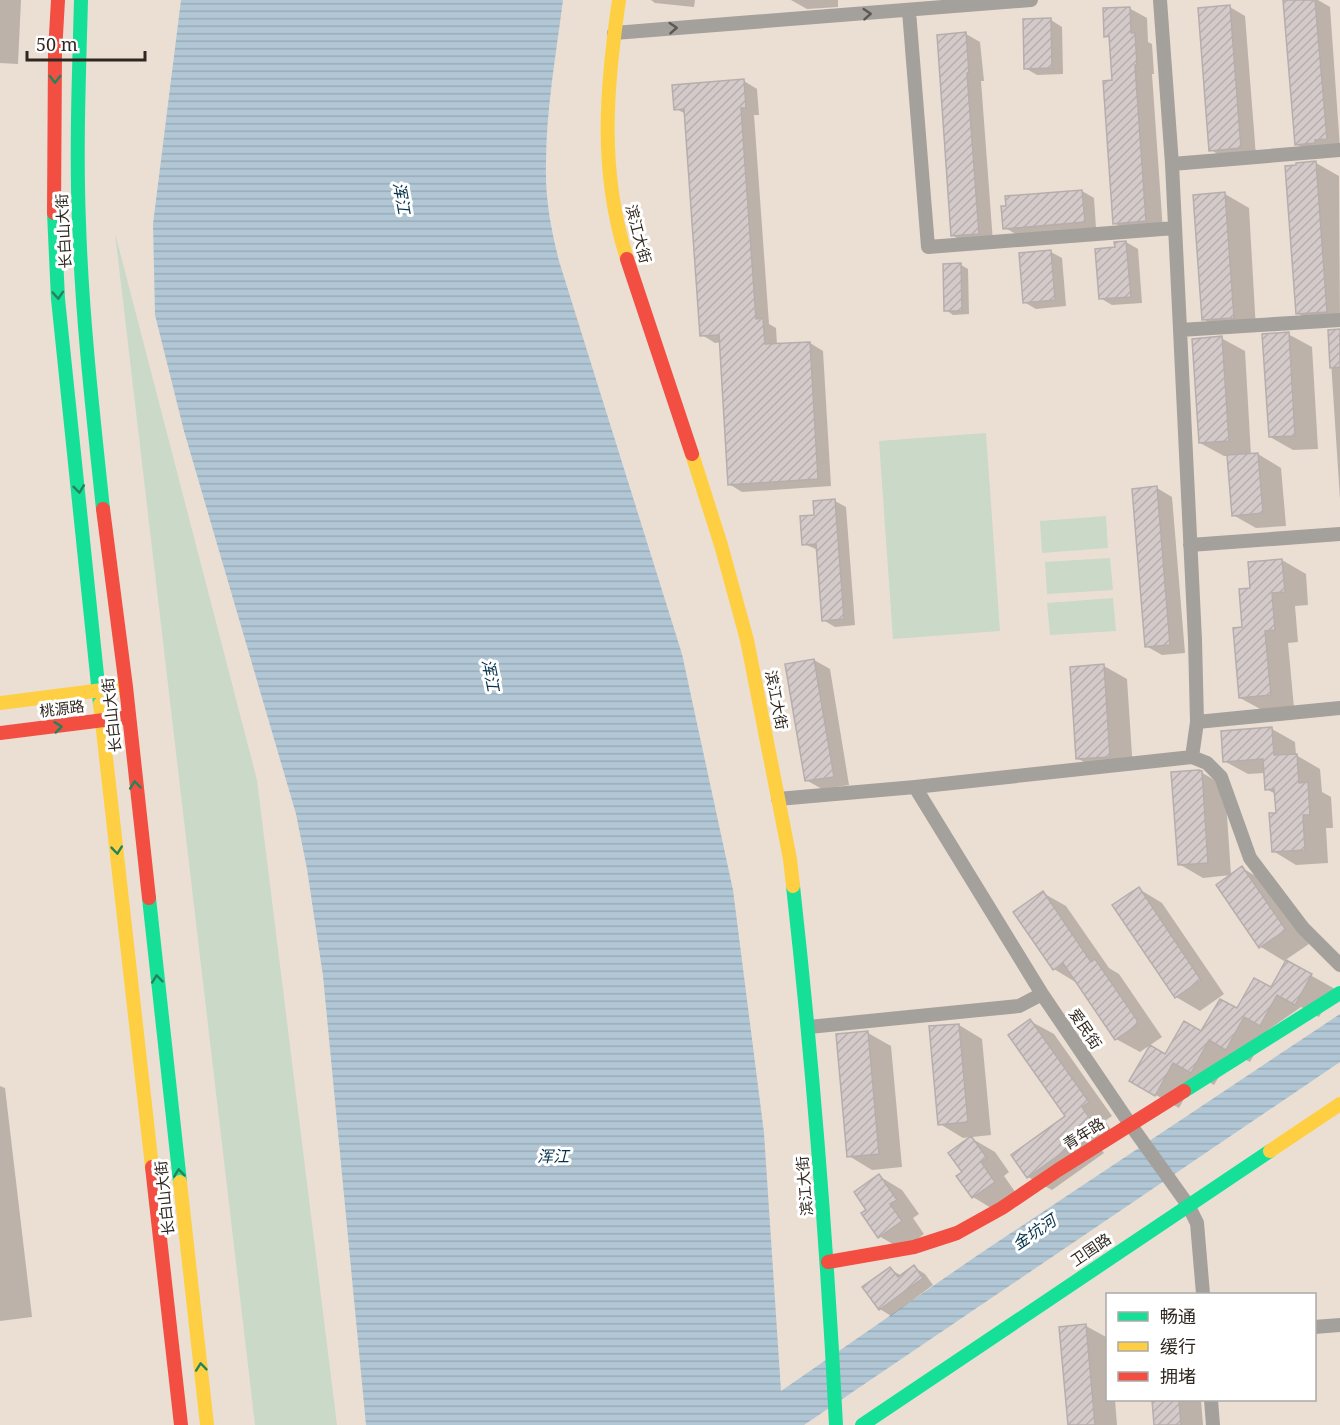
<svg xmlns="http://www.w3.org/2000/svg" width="1340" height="1425" viewBox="0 0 1340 1425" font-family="'Noto Serif','Noto Sans SC',serif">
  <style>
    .park { fill: #cbd9c8 }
    .water { fill: url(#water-rules) }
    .shadow { fill: #0003 }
    .building { fill: url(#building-hatch); stroke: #b6aeac; stroke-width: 1.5 }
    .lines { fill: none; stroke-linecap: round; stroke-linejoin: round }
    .street { stroke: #a4a09c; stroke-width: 14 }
    .fast { stroke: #16e098; stroke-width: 14 }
    .slow { stroke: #ffcf43; stroke-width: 14 }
    .jam { stroke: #f24e42; stroke-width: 14 }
    .oneway { stroke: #5e5852 }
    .oneway2 { stroke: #23845c }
    .labels { text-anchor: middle; stroke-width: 6; stroke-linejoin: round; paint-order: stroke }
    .street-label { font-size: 15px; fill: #302820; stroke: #fff }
    .water-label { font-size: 16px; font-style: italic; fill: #02324a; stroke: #fff }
  </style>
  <defs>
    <pattern id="water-rules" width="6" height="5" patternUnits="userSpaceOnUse" patternTransform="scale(1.5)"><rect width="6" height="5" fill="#b2c7d5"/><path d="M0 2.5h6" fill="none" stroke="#99abb7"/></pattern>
    <pattern id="building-hatch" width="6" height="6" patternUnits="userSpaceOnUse" patternTransform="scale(1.5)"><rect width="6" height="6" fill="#d4caca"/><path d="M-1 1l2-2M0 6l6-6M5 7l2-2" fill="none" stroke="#b6aead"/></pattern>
  </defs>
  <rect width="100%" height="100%" fill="#ebdfd4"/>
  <path class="park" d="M 115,233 L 257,780 L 337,1425 L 255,1425 Z
    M 986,433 L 1000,631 L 893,639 L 879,441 Z
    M 1106,516 L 1108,548 L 1042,553 L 1040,521 Z
    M 1110,558 L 1113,590 L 1047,594 L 1045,562 Z
    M 1113,598 L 1116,631 L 1050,635 L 1047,603 Z"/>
  <path class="water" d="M 181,0 L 563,0 C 556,55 546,110 546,165 C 545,198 551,229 559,261 L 682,654 L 733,890 L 764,1133 L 781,1391 L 975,1257 L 1340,1014 L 1340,1062 L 804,1425 L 366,1425 L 323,976 L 307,869 L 296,814 L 184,431 L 155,315 L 153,224 Z"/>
  <path class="shadow" d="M 0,0 L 21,0 L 18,64 L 0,63 Z
    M 651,0 L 695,0 L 694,7 L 655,3 Z
    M 791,0 L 838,0 L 838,7 L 807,9 Z
    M 1290,0 L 1318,0 L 1330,7 L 1340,148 L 1312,153 L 1296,144 Z
    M 1230,7 L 1245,16 L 1256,156 L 1226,159 L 1211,150 Z
    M 1129,8 L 1147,18 L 1148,42 L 1152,44 L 1154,74 L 1152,74 L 1163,231 L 1132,233 L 1114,223 L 1113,81 L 1111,39 L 1106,36 Z
    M 1051,20 L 1062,27 L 1063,74 L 1037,75 L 1025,68 Z
    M 966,34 L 980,42 L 984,81 L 981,81 L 993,242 L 967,244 L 952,235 Z
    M 744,81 L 757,89 L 759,115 L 754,115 L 769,324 L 776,328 L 777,345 L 810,343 L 823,351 L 831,486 L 742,492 L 729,484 L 721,342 L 715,343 L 702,335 L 686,114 L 676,109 Z
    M 1316,163 L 1339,176 L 1340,325 L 1321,326 L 1297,313 Z
    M 1082,191 L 1094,198 L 1096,228 L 1016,234 L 1005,228 Z
    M 1225,194 L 1249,208 L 1256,330 L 1226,332 L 1203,319 Z
    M 1126,242 L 1138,249 L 1142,303 L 1112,305 L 1100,298 Z
    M 1051,252 L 1062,258 L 1066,306 L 1036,309 L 1024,302 Z
    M 961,265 L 968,269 L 969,314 L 953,315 L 946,310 Z
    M 1340,329 L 1340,499 L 1329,331 Z
    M 1288,334 L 1312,347 L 1318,449 L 1293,450 L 1270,437 Z
    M 1221,338 L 1245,351 L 1251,455 L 1258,454 L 1281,468 L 1286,526 L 1256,528 L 1233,515 L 1228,456 L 1224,456 L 1200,443 Z
    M 1157,488 L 1172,497 L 1185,653 L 1162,655 L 1146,646 Z
    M 835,501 L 846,507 L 855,625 L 835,627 L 823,620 L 818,550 L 804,544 L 816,517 Z
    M 1282,560 L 1306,574 L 1308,605 L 1295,606 L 1298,642 L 1288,643 L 1294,708 L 1264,711 L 1240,698 L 1252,590 Z
    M 814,660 L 830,669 L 849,785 L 822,789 L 806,780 Z
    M 1104,666 L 1127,679 L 1133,770 L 1101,772 L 1077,758 Z
    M 1272,729 L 1295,742 L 1296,755 L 1320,769 L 1322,792 L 1331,797 L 1333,828 L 1326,828 L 1328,863 L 1296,865 L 1273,851 L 1278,814 L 1276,794 L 1266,789 L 1265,773 L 1248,774 L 1224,761 Z
    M 1199,771 L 1225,786 L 1231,875 L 1203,878 L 1179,864 Z
    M 1242,868 L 1266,882 L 1309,944 L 1284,961 L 1261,947 L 1218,885 Z
    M 1139,889 L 1162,903 L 1224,994 L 1200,1011 L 1176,997 Z
    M 1043,893 L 1066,906 L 1109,968 L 1119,974 L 1162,1037 L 1140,1052 L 1116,1039 L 1077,983 L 1054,969 Z
    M 1287,962 L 1335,989 L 1319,1017 L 1301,1007 L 1268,1030 L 1250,1062 L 1233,1053 L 1214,1085 L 1197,1075 L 1179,1108 L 1131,1081 L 1166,1056 L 1272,989 Z
    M 1030,1021 L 1054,1034 L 1112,1116 L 1105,1121 L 1114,1134 L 1098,1145 L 1104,1153 L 1052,1190 L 1028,1177 L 1067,1116 Z
    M 959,1025 L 982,1039 L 991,1135 L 963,1138 L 940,1124 Z
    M 868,1033 L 891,1046 L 902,1167 L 872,1170 L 849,1156 Z
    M 0,1086 L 5,1088 L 32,1317 L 0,1321 Z
    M 971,1138 L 995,1152 L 1009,1172 L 1004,1176 L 1018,1196 L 996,1211 L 973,1197 Z
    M 879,1176 L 902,1190 L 919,1214 L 913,1218 L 924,1234 L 903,1250 L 879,1236 L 869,1210 Z
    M 914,1267 L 925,1274 L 933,1285 L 891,1316 L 880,1309 L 890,1269 L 902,1276 Z
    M 1086,1326 L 1108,1338 L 1108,1400 L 1115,1400 L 1117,1425 L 1069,1425 Z
    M 1154,1400 L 1201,1400 L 1203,1425 L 1155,1425 Z"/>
  <path class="building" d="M 1283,0 L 1315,0 L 1327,139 L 1315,140 L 1315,143 L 1295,145 Z
    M 1230,5 L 1241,148 L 1209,151 L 1198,8 Z
    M 1130,7 L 1131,33 L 1135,33 L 1137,65 L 1135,65 L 1146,221 L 1113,224 L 1103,81 L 1112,80 L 1109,36 L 1104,37 L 1103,8 Z
    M 1051,18 L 1052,68 L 1024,69 L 1023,19 Z
    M 966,32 L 969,73 L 967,73 L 979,234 L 951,236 L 937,35 Z
    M 744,79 L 746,108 L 741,108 L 756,319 L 763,318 L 765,344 L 810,342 L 818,479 L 728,485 L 719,335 L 700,336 L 684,109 L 674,110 L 672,85 Z
    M 1316,161 L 1327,312 L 1296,314 L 1285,166 L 1296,165 L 1296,163 Z
    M 1082,190 L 1085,222 L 1003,229 L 1001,206 L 1006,206 L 1005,196 Z
    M 1225,192 L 1234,318 L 1202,320 L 1193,195 Z
    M 1126,241 L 1131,297 L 1099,299 L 1095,249 L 1115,247 L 1114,242 Z
    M 1051,250 L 1055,300 L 1023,303 L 1019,253 Z
    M 961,263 L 962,311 L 944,311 L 943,264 Z
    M 1340,329 L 1340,367 L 1330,368 L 1328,330 Z
    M 1289,332 L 1295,436 L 1269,437 L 1262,334 Z
    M 1222,336 L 1229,441 L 1199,443 L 1192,339 Z
    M 1258,453 L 1263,513 L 1232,516 L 1227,455 Z
    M 1157,486 L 1170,645 L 1145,647 L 1132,489 Z
    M 835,499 L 844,619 L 822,621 L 816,544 L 802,545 L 800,516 L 814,515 L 813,501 Z
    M 1282,559 L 1285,592 L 1272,593 L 1275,630 L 1265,631 L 1271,695 L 1239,698 L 1233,628 L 1242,627 L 1239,589 L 1250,588 L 1248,562 Z
    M 814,659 L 834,777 L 805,781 L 785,664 Z
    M 1104,664 L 1110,757 L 1076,759 L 1070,667 Z
    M 1272,727 L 1274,755 L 1297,754 L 1299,783 L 1308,782 L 1310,815 L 1303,815 L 1305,850 L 1272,852 L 1269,813 L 1276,813 L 1274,789 L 1265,790 L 1263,759 L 1223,762 L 1221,731 Z
    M 1199,770 L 1202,771 L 1208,863 L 1178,865 L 1171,772 Z
    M 1242,866 L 1286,930 L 1259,948 L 1216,885 Z
    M 1139,887 L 1201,980 L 1175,998 L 1112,905 Z
    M 1043,891 L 1091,962 L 1095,959 L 1137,1020 L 1137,1025 L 1115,1040 L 1063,963 L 1053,970 L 1013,912 Z
    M 1286,960 L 1312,974 L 1295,1005 L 1277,995 L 1260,1026 L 1244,1017 L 1226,1050 L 1209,1040 L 1191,1073 L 1173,1063 L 1155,1096 L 1129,1081 L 1150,1045 L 1165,1054 L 1184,1021 L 1201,1031 L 1220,999 L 1237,1008 L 1254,978 L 1271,987 Z
    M 1030,1019 L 1089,1102 L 1082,1107 L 1091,1120 L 1075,1131 L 1081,1139 L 1027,1178 L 1011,1155 L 1065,1116 L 1008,1035 Z
    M 959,1024 L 968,1122 L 938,1125 L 929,1026 Z
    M 868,1031 L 879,1154 L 847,1157 L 836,1034 Z
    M 971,1136 L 987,1158 L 981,1162 L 995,1182 L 972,1198 L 956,1176 L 962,1172 L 948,1153 Z
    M 879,1174 L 897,1200 L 890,1204 L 902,1221 L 878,1238 L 861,1213 L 866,1210 L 854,1192 Z
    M 914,1265 L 923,1278 L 879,1310 L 862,1287 L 890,1267 L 898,1277 Z
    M 1086,1324 L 1095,1425 L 1068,1425 L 1059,1327 Z
    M 1152,1400 L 1179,1400 L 1181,1425 L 1154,1425 Z"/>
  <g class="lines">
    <path class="street" d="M 1160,0 L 1172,164 L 1195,640 L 1197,722 L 1192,757 L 1207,763 L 1221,777 L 1250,858 L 1303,928 L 1340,965
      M 909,11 L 928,247 L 1175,228
      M 614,33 L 1031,0
      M 1172,164 L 1340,150
      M 1180,330 L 1340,320
      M 1190,545 L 1340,534
      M 1197,722 L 1340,708
      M 915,787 L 1042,994 L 1130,1124 L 1188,1205 L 1197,1223 L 1203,1294
      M 778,799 L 915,787 L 1192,757
      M 809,1027 L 1019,1006 L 1042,994
      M 1314,1327 L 1340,1325
      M 1211,1400 L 1213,1425"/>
    <path class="fast" d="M 81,0 C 79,74 76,149 79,223 C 82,318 93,414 103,509
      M 54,213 L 58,299 L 100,704
      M 793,886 C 813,1066 827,1245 836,1425
      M 149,898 L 180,1182
      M 1184,1091 L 1340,993
      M 862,1425 L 1270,1151"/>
    <path class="slow" d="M 619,0 C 606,89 599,171 627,259
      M 692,454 L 721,545 L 747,640 L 790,859 L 793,886
      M 0,703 L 126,687
      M 100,704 L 152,1167
      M 1270,1151 L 1340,1104
      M 180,1182 L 207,1425"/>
    <path class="jam" d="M 54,213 L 55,52 L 58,0
      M 627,259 L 692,454
      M 103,509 L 126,687 L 149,898
      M 0,733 L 128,717
      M 152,1167 L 181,1425
      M 828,1262 L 914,1247 L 957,1233 L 1002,1208 L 1058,1170 L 1184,1091"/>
  </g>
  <defs><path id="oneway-chevron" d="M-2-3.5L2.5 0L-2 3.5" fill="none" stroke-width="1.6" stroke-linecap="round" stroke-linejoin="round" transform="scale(1.5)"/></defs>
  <g class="oneway">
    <use href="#oneway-chevron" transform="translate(867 14) rotate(-4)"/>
    <use href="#oneway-chevron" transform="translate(673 28) rotate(-4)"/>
  </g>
  <g class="oneway2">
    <use href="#oneway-chevron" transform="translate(55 79) rotate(90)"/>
    <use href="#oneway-chevron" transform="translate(58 295) rotate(86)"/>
    <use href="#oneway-chevron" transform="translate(79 489) rotate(83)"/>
    <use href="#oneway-chevron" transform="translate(58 727) rotate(-7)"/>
    <use href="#oneway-chevron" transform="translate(135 785) rotate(-96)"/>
    <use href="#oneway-chevron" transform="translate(117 850) rotate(84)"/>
    <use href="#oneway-chevron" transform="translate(157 979) rotate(-96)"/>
    <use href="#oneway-chevron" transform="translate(179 1173) rotate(-96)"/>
    <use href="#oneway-chevron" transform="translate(201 1367) rotate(-96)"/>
  </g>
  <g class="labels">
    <g class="street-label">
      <text transform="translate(64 231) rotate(-93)" y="5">长白山大街</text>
      <text transform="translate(638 234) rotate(75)" y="5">滨江大街</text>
      <text transform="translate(776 700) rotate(79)" y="5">滨江大街</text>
      <text transform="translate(62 709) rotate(-7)" y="5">桃源路</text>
      <text transform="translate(112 715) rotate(-96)" y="5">长白山大街</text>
      <text transform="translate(1085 1029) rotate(56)" y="5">爱民街</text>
      <text transform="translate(1084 1134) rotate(-32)" y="5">青年路</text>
      <text transform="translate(805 1186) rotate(-95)" y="5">滨江大街</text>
      <text transform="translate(165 1198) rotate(-96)" y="5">长白山大街</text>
      <text transform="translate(1091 1250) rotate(-34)" y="5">卫国路</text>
    </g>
    <g class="water-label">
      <text transform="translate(402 198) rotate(80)" y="6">浑江</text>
      <text transform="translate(491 675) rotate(79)" y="6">浑江</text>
      <text x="553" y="1162">浑江</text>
      <text transform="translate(1034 1232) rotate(-34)" y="6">金坑河</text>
    </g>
  </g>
  <rect x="1106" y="1293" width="210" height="108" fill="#ffffff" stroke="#aca9a6" stroke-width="1.5"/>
  <rect x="1118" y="1312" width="30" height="9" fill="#16e098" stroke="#aca9a6" stroke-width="1.5"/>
  <text x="1160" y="1323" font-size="18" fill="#302820">畅通</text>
  <rect x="1118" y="1342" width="30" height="9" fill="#ffcf43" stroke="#aca9a6" stroke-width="1.5"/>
  <text x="1160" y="1353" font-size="18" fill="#302820">缓行</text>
  <rect x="1118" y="1372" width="30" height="9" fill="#f24e42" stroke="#aca9a6" stroke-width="1.5"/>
  <text x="1160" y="1383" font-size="18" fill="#302820">拥堵</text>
  <path d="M27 51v9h118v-9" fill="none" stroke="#302820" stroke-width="3"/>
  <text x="36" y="51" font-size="18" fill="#302820" stroke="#ffffff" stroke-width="4.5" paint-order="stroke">50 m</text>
</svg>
